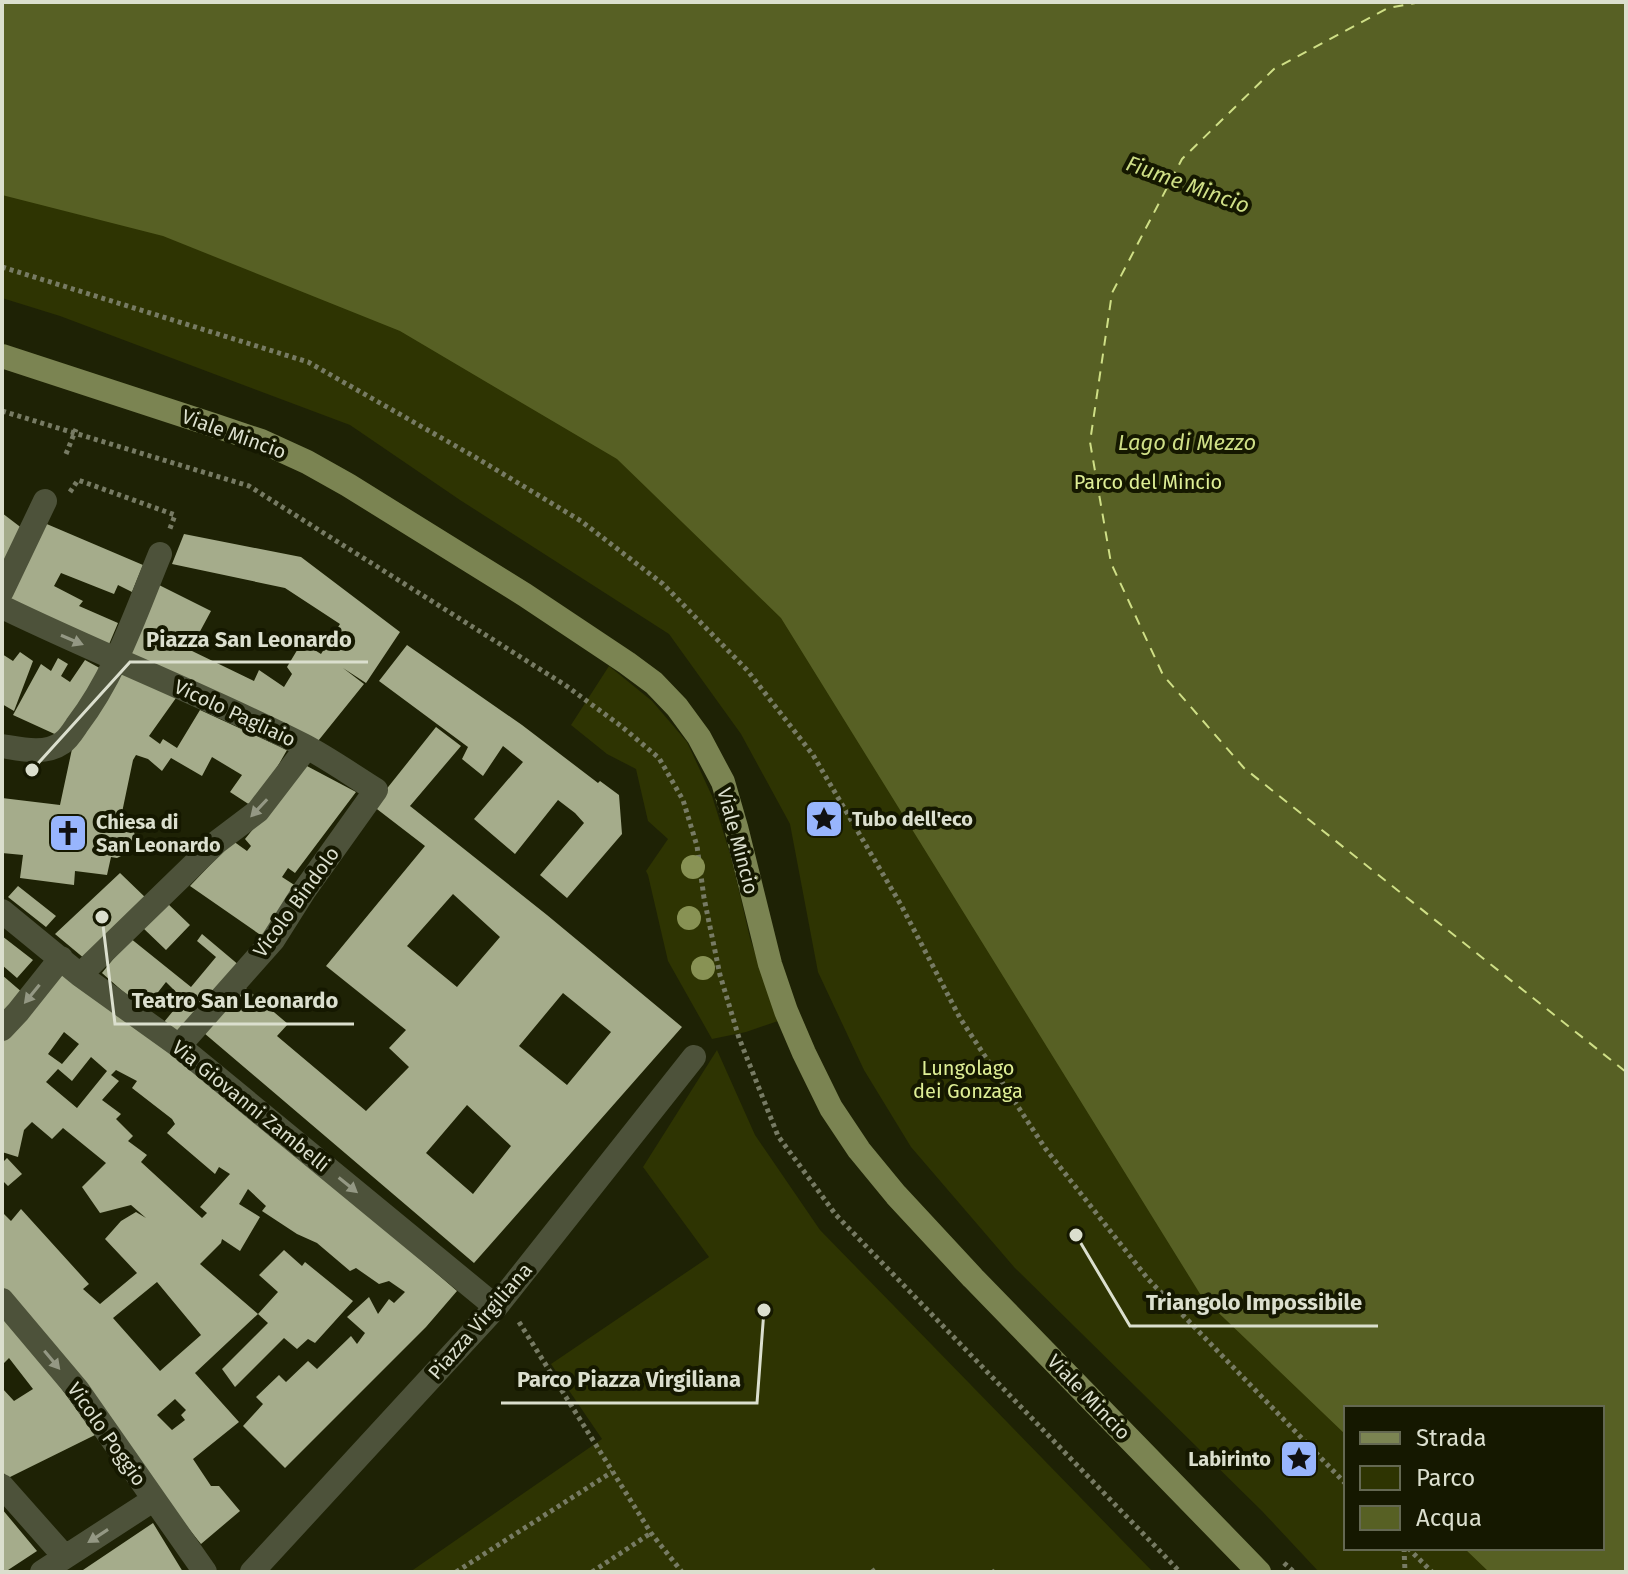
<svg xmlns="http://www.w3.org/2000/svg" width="1628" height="1574" viewBox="0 0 1628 1574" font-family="'Fira Sans',sans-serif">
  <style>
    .green { fill: #2e3402; fill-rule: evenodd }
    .water { fill: #576024 }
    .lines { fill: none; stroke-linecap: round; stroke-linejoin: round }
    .ferry { stroke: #cfdf86; stroke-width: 2; stroke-dasharray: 10 8; stroke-linecap: butt }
    .building { fill: #a5ac8b; fill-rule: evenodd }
    .path { stroke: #777b64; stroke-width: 5; stroke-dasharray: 4 4; stroke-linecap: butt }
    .street { stroke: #4d523a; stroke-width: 24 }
    .primary { stroke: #7b8452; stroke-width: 24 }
    .tree { fill: #889254 }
    .oneway { fill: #949884 }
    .labels { text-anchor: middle; stroke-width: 8; stroke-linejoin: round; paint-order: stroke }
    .street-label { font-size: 20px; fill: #dbdfce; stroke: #151800 }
    .park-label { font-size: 20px; fill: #deee95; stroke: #151800 }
    .poi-label { font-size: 20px; font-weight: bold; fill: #dbdfce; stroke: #151800; text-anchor: start }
    .water-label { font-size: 22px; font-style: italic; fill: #cfdf86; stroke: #151800 }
    .leader { fill: none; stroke: #dbdfce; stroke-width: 3 }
    .callout-dot { fill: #dbdfce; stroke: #151800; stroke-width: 3 }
    .callout-label { font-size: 22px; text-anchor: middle; font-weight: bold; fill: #dbdfce; stroke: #151800; stroke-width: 8; stroke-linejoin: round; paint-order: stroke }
  </style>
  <rect width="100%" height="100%" fill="#1e2205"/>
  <path class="green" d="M 2,2 L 1626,2 L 1626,1572 L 1319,1572 L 1262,1511 L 1014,1267 L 911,1147 L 864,1070 L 818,972 L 790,824 L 741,734 L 669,634 L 460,500 L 350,425 L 60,316 L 2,298 ZM 1346,1408 L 1602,1408 L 1602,1548 L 1346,1548 Z
    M 609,666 L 652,701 L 687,742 L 712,796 L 731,857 L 750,938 L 778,1021 L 746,1032 L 712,1039 L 668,961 L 648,875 L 646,871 L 668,839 L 648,821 L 636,769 L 607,754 L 571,725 Z
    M 717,1050 L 755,1135 L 820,1230 L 1153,1572 L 410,1572 L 602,1439 L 551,1364 L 709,1257 L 643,1167 Z"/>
  <path class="water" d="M 2,2 L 1626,2 L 1626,1572 L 1489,1572 L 1464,1548 L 1602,1548 L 1602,1408 L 1346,1408 L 1346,1435 L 1202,1297 L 781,618 L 617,459 L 400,331 L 163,236 L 2,195 Z"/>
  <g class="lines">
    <path class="ferry" d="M 1421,2 L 1388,8 L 1274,69 L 1182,159 L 1112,293 L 1090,442 L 1111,563 L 1163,675 L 1244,768 L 1626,1072"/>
  </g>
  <path class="building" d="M 2,513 L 23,529 L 2,570 Z
    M 42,522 L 143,565 L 132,592 L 118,585 L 114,594 L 61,573 L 54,586 L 83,601 L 79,606 L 118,623 L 107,649 L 8,599 Z
    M 184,534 L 301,557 L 400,632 L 366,683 L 343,668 L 364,684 L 314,746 L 128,652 L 159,585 L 211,611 L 190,650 L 254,681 L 259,670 L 284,687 L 292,674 L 287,667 L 302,642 L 321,654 L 340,624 L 285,588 L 172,564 Z
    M 407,645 L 522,725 L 598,783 L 600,781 L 619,795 L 622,834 L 567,898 L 540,875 L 584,823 L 575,813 L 558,800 L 515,854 L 474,819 L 523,762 L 503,746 L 483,776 L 462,759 L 468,747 L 379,681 Z
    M 20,652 L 33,661 L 14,711 L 2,704 L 2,654 L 13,661 Z
    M 58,658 L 68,664 L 61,676 L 70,682 L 85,660 L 105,671 L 59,736 L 13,715 L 41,664 L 51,671 Z
    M 120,669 L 176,698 L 149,736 L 160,744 L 163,739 L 177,748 L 200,710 L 287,750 L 268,783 L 250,805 L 230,792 L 242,775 L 212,757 L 202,776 L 171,758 L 162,771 L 148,759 L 136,755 L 133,760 L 120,822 L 128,825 L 133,829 L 137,842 L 133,850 L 117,858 L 111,857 L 107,875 L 75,871 L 74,885 L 20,878 L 23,855 L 2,853 L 2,798 L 60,805 L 72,749 Z
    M 436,727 L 461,746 L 410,806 L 547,915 L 682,1027 L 474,1263 L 204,1033 L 242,985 L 288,1024 L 277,1036 L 366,1111 L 409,1067 L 389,1048 L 406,1030 L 326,966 L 425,846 L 373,806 ZM 453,894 L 500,937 L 457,987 L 407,946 ZM 563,993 L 611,1032 L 567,1085 L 519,1046 ZM 467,1105 L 511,1146 L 473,1194 L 426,1153 Z
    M 305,765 L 356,792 L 295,873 L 288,868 L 282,877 L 299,888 L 262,936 L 190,886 L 233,841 L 247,851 L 251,846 L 245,839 Z
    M 120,873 L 148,900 L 85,959 L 55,934 Z
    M 18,886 L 56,916 L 46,927 L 8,897 Z
    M 167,903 L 190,925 L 166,950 L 142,927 Z
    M 202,934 L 240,966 L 181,1036 L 164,1022 L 183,999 L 166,982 L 144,1010 L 102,973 L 130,938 L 191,987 L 216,957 L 197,941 Z
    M 2,936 L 33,960 L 17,978 L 2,965 Z
    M 59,970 L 205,1078 L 346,1195 L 457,1291 L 426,1327 L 285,1468 L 243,1426 L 263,1404 L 256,1397 L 279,1375 L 286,1382 L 308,1361 L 317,1369 L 351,1336 L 357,1344 L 365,1333 L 347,1317 L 369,1297 L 378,1314 L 389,1299 L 394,1303 L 405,1292 L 389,1281 L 379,1284 L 356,1268 L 350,1271 L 317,1243 L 297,1234 L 262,1211 L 266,1206 L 248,1189 L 239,1204 L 260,1217 L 240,1251 L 222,1239 L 221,1243 L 200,1264 L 258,1314 L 195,1373 L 239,1422 L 193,1459 L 211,1486 L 219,1486 L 240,1511 L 201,1544 L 133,1459 L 34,1324 L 2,1287 L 2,1212 L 11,1221 L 21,1209 L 89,1284 L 83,1289 L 100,1304 L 137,1273 L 105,1239 L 121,1221 L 136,1212 L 146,1218 L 131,1205 L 100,1213 L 82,1187 L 106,1163 L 63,1128 L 52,1139 L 32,1122 L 24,1130 L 18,1157 L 2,1152 L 2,1042 L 27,1014 ZM 64,1032 L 79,1044 L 62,1064 L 48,1054 ZM 91,1057 L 107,1071 L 77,1108 L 46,1082 L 58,1069 L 72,1081 ZM 116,1070 L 137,1081 L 132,1088 L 172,1119 L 175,1124 L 167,1133 L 215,1174 L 219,1167 L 230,1174 L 200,1207 L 207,1213 L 202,1218 L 141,1162 L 147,1155 L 128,1141 L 133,1136 L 116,1119 L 121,1114 L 102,1100 L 119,1081 L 111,1075 ZM 157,1282 L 201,1335 L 160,1371 L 113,1318 ZM 175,1399 L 186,1410 L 181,1415 L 185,1420 L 172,1430 L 157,1415 Z
    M 2,975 L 23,993 L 2,1016 Z
    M 7,1158 L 22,1174 L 8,1186 L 2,1180 L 2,1163 Z
    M 284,1250 L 302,1266 L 305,1262 L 353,1301 L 315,1343 L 308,1339 L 297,1349 L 284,1338 L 235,1387 L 222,1369 L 268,1323 L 258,1314 L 278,1292 L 259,1275 Z
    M 2,1316 L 53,1377 L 95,1435 L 8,1478 L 2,1471 L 2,1388 L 14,1401 L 33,1389 L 9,1358 L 2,1365 Z
    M 2,1509 L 37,1551 L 5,1572 L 2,1572 Z
    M 153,1523 L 183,1572 L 80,1572 Z"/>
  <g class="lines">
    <path class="path" d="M 2,267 L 308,362 L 475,457 L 581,521 L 663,584 L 747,670 L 813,755 L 901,905 L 960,1018 L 1045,1148 L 1148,1279 L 1346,1484
      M 2,411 L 249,486 L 565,685 L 621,726 L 659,758 L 683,800 L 697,846 L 704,898 L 720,975 L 739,1038 L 778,1136 L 836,1215 L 1180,1572
      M 66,454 L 76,429
      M 70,492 L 78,480 L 175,515 L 169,531
      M 519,1322 L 651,1533 L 682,1572
      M 1404,1548 L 1405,1572
      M 1408,1548 L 1432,1572
      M 1284,1563 L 1294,1572
      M 456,1572 L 612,1472
      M 592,1572 L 651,1533
      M 872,1572 L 876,1569 L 878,1572
      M 993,1572 L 995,1571"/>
    <path class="street" d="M 2,591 L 45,501
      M 2,607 C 101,655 204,695 303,745 C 328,758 352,775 376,790 L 304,891 L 273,940 L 179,1046
      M 2,746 C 21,749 45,755 62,743 C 68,739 73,731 77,725 C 116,674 136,612 160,554
      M 2,911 L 80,975 L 179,1046 L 496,1307
      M 80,975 L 217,842 L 258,811 L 307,747
      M 2,1029 L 18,1012 L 61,958
      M 2,1300 L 77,1389 L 205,1572
      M 2,1486 L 65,1557
      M 42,1572 L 153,1500
      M 252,1572 L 496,1307 L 694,1057"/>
    <path class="primary" d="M 2,356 L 213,425 L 261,441 L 307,462 L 348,485 L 525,595 L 627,663 L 654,683 L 677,707 L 699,737 L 723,782 L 736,827 L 770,964 L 786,1011 L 804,1053 L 831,1108 L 859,1150 L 896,1195 L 973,1278 L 1259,1572"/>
  </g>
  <g class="tree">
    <circle cx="693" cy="867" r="12"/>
    <circle cx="689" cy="918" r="12"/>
    <circle cx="703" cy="968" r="12"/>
  </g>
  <defs><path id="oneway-solid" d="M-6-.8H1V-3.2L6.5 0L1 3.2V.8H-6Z" transform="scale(2)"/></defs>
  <g class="oneway">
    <use href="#oneway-solid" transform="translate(72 640) rotate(23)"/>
    <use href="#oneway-solid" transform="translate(259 808) rotate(133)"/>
    <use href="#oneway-solid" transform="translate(32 994) rotate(129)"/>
    <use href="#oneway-solid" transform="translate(348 1185) rotate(39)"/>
    <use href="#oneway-solid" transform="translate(52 1360) rotate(50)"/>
    <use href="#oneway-solid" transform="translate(98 1536) rotate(147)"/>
  </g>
  <defs>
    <symbol id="sight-square" viewBox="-11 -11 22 22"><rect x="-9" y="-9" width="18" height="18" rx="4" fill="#98b5fd" stroke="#151800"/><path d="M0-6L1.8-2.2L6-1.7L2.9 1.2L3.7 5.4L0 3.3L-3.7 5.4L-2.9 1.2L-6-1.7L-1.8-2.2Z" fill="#111"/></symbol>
    <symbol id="church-square" viewBox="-11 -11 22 22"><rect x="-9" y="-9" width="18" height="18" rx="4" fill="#98b5fd" stroke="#151800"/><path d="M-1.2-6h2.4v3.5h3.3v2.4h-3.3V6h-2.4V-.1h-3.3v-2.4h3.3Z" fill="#111"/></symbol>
  </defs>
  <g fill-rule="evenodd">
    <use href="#sight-square" x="802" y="797" width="44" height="44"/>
    <use href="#church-square" x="46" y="811" width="44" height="44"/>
    <use href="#sight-square" x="1277" y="1437" width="44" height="44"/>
  </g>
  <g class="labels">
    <g class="street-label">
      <text transform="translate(234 434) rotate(20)" y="7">Viale Mincio</text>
      <text transform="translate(235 713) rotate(25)" y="7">Vicolo Pagliaio</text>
      <text transform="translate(738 841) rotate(75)" y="7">Viale Mincio</text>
      <text transform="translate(296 902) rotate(-54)" y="7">Vicolo Bindolo</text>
      <text transform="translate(251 1106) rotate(39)" y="7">Via Giovanni Zambelli</text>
      <text transform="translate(480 1321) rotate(-49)" y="7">Piazza Virgiliana</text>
      <text transform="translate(1089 1397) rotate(46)" y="7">Viale Mincio</text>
      <text transform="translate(107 1434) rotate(55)" y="7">Vicolo Poggio</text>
    </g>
    <g class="park-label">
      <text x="1148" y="489">Parco del Mincio</text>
      <text x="968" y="1075">Lungolago<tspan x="968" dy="23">dei Gonzaga</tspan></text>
    </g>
    <g class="poi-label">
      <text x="852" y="826">Tubo dell'eco</text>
      <text x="96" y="829">Chiesa di<tspan x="96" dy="23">San Leonardo</tspan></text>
      <text x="1271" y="1466" text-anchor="end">Labirinto</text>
    </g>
    <g class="water-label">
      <text transform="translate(1188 184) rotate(20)" y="8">Fiume Mincio</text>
      <text x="1187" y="450">Lago di Mezzo</text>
    </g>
  </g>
  <path class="leader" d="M32 770L130 662H368M102 917L115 1024H354M1076 1235L1130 1326H1378M764 1310L757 1403H501"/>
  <g class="callout-dot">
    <circle cx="32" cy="770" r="8"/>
    <circle cx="102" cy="917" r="8"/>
    <circle cx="1076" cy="1235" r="8"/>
    <circle cx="764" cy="1310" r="8"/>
  </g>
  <g class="callout-label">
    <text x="249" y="647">Piazza San Leonardo</text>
    <text x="235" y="1008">Teatro San Leonardo</text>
    <text x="1254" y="1310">Triangolo Impossibile</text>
    <text x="629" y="1387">Parco Piazza Virgiliana</text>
  </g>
  <rect width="1628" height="1574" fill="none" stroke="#dbdfce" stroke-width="8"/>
  <rect x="1344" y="1406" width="260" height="144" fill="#151800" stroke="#646852" stroke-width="2"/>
  <rect x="1360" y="1432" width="40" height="12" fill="#7b8452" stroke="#646852" stroke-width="2"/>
  <text x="1416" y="1446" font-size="24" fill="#dbdfce">Strada</text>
  <rect x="1360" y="1466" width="40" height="24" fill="#2e3402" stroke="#646852" stroke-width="2"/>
  <text x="1416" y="1486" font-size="24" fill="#dbdfce">Parco</text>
  <rect x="1360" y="1506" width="40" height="24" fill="#576024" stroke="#646852" stroke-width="2"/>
  <text x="1416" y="1526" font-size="24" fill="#dbdfce">Acqua</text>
</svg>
